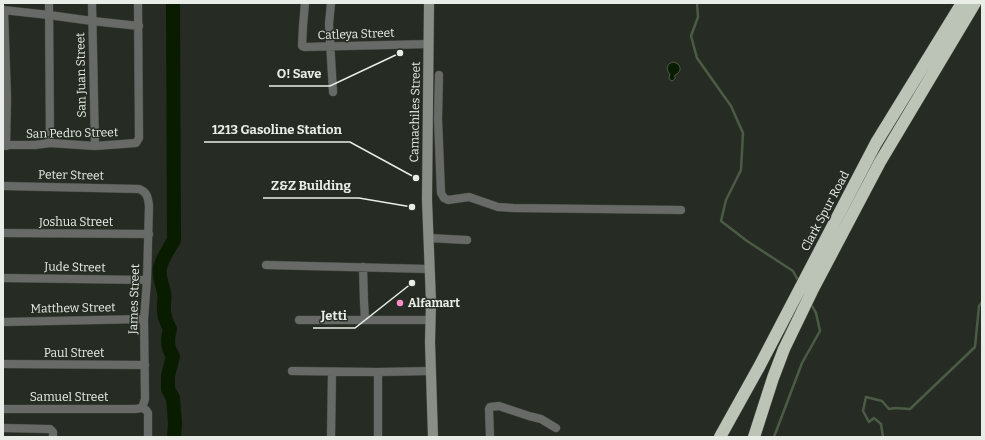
<svg xmlns="http://www.w3.org/2000/svg" width="985" height="440" viewBox="0 0 985 440" font-family="Bitter,serif">
  <style>
    .water { fill: #091c00; stroke: #4c5b45 }
    .lines { fill: none; stroke-linecap: round; stroke-linejoin: round }
    .stream { stroke: #4c5b45; stroke-width: 2.5 }
    .river { stroke: #091c00; stroke-width: 14 }
    .street-casing { stroke: #41473e; stroke-width: 9 }
    .secondary-casing { stroke: #41473e; stroke-width: 11 }
    .highway-casing { stroke: #41473e; stroke-width: 13 }
    .street { stroke: #676a66; stroke-width: 8 }
    .secondary { stroke: #898e87; stroke-width: 10 }
    .highway { stroke: #bcc4b8; stroke-width: 12 }
    .poi-dot { fill: #fa8fc7; stroke: #262c23; stroke-width: 1.5 }
    .labels { text-anchor: middle; stroke-width: 3; stroke-linejoin: round; paint-order: stroke }
    .street-label { font-size: 12px; fill: #e9ede7; stroke: #262c23 }
    .poi-label { font-size: 12px; font-weight: bold; fill: #e9ede7; stroke: #262c23; text-anchor: start }
    .leader { fill: none; stroke: #e9ede7; stroke-width: 1.5 }
    .callout-dot { fill: #e9ede7; stroke: #262c23; stroke-width: 1.5 }
    .callout-label { font-size: 13px; text-anchor: middle; font-weight: bold; fill: #e9ede7; stroke: #262c23; stroke-width: 3; stroke-linejoin: round; paint-order: stroke }
  </style>
  <rect width="100%" height="100%" fill="#262c23"/>
  <path class="water" d="M 674,62 L 678,64 C 682,68 680,73 675,75 L 675,79 L 672,81 L 670,80 L 669,78 L 670,74 C 665,69 667,63 674,62 Z"/>
  <g class="lines">
    <path class="stream" d="M 697,3 L 698,17 L 691,36 L 697,58 L 731,106 L 743,133 L 741,170 L 726,200 L 721,221 L 747,241 L 793,271 L 799,282
      M 774,437 L 802,363 L 820,331 L 816,313 L 811,304
      M 883,437 L 881,424 L 874,418 L 869,422 L 863,411 L 866,397 L 882,401 L 889,409 L 895,408 L 910,409 L 975,347 L 979,306 L 982,302"/>
    <path class="river" d="M 173,3 L 174,240 C 169,249 162,258 160,268 C 158,276 163,285 164,293 C 165,297 164,301 164,305 C 163,314 166,322 170,329 C 167,339 167,348 173,356 L 168,376 L 168,389 L 173,398 L 175,423 L 174,437"/>
    <defs>
      <path id="street" d="M 49,3 L 50,143
        M 92,3 L 95,146
        M 305,3 L 303,26 L 302,46 L 304,47 L 429,44
        M 331,3 L 329,24 L 333,92
        M 3,10 L 49,15 L 92,21 L 139,26
        M 4,10 L 7,99 L 6,146
        M 439,75 L 438,119 L 441,193 L 444,198 L 448,200 L 469,197 L 498,207 L 513,208 L 681,210
        M 3,145 L 35,145 L 50,143 L 95,146 L 136,143 L 139,138 L 138,3
        M 3,186 L 139,189 C 147,192 148,197 149,206 L 147,280 L 144,319 L 145,399 L 142,408 L 135,409 L 3,409
        M 3,233 L 149,234
        M 428,238 L 467,240
        M 266,265 L 429,269
        M 363,267 L 364,302 L 365,319
        M 3,278 L 147,280
        M 299,320 L 430,320
        M 3,322 L 144,319
        M 3,364 L 145,365
        M 292,371 L 378,372 L 431,371
        M 378,372 L 378,437
        M 142,408 L 146,410 L 148,413 L 148,437
        M 3,428 L 47,429 L 50,429 L 53,432 L 53,437
        M 331,437 L 332,372
        M 490,437 L 489,409 L 490,407 L 499,406 L 529,416 L 541,419 L 556,428"/>
      <path id="secondary" d="M 429,3 L 427,200 L 431,302 L 430,342 L 433,437"/>
      <path id="highway" d="M 720,437 L 759,367 L 876,143 L 962,3
        M 754,437 L 773,378 L 784,349 L 813,289 L 880,162 L 975,3"/>
    </defs>
    <use href="#street" class="street-casing"/>
    <use href="#secondary" class="secondary-casing"/>
    <use href="#highway" class="highway-casing"/>
    <use href="#street" class="street"/>
    <use href="#secondary" class="secondary"/>
    <use href="#highway" class="highway"/>
  </g>
  <circle class="poi-dot" cx="400" cy="303" r="4"/>
  <g class="labels">
    <g class="street-label">
      <text transform="translate(356 34) rotate(-2)" y="4">Catleya Street</text>
      <text transform="translate(81 75) rotate(-91)" y="4">San Juan Street</text>
      <text transform="translate(415 112) rotate(-89)" y="4">Camachiles Street</text>
      <text transform="translate(72 133) rotate(-1)" y="4">San Pedro Street</text>
      <text transform="translate(71 175) rotate(1)" y="4">Peter Street</text>
      <text transform="translate(825 211) rotate(-62)" y="4">Clark Spur Road</text>
      <text x="76" y="226">Joshua Street</text>
      <text transform="translate(75 267) rotate(1)" y="4">Jude Street</text>
      <text transform="translate(134 299) rotate(-88)" y="4">James Street</text>
      <text transform="translate(73 308) rotate(-1)" y="4">Matthew Street</text>
      <text x="74" y="357">Paul Street</text>
      <text x="69" y="401">Samuel Street</text>
    </g>
    <g class="poi-label">
      <text x="408" y="307">Alfamart</text>
    </g>
  </g>
  <path class="leader" d="M400 53L330 86H269M416 178L350 142H204M412 207L359 198H263M412 283L355 328H313"/>
  <g class="callout-dot">
    <circle cx="400" cy="53" r="4"/>
    <circle cx="416" cy="178" r="4"/>
    <circle cx="412" cy="207" r="4"/>
    <circle cx="412" cy="283" r="4"/>
  </g>
  <g class="callout-label">
    <text x="299" y="78">O! Save</text>
    <text x="277" y="134">1213 Gasoline Station</text>
    <text x="311" y="190">Z&amp;Z Building</text>
    <text x="334" y="320">Jetti</text>
  </g>
  <rect width="985" height="440" fill="none" stroke="#e9ede7" stroke-width="8"/>
</svg>
